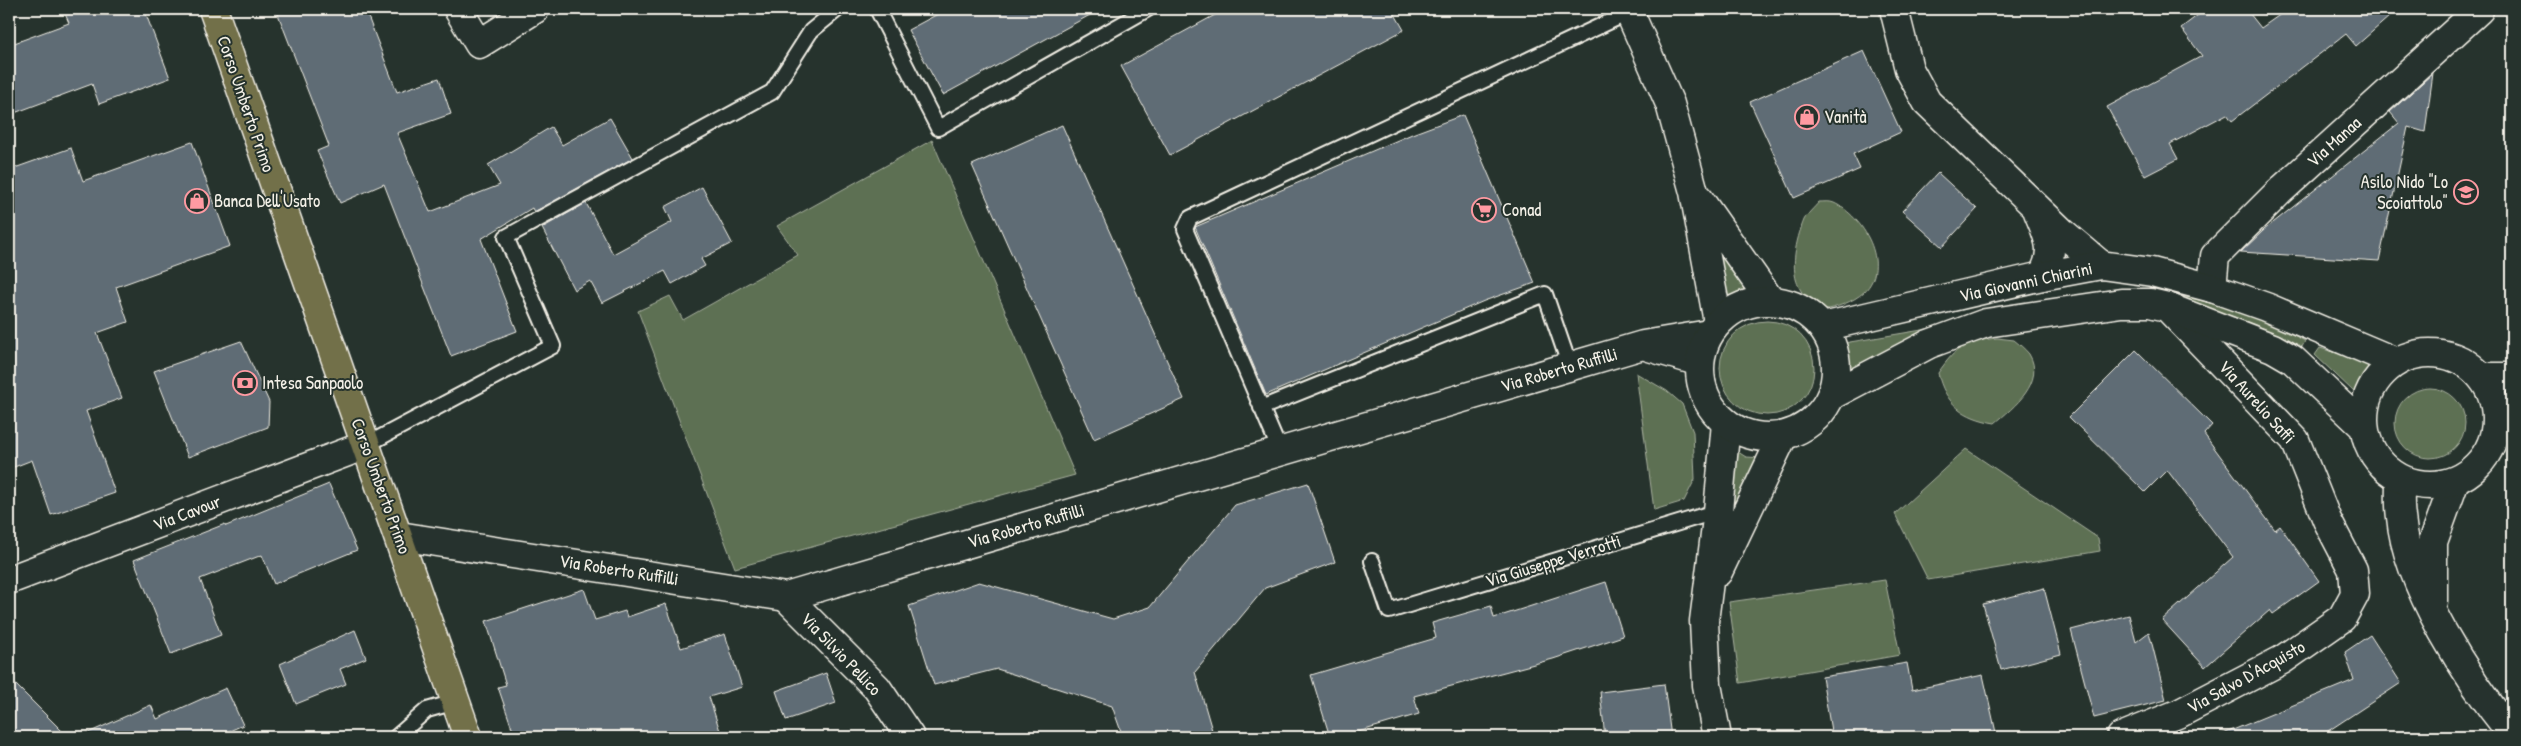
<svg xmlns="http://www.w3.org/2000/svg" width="2521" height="746" viewBox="0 0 2521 746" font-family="'Patrick Hand',sans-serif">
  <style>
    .green { fill: #5d7053; stroke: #a8b09e }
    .building { fill: #5e6c75; stroke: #f4f1e8 }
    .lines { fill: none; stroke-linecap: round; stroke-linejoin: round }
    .service-casing { stroke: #f4f1e8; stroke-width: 18 }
    .minor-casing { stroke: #f4f1e8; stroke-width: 31 }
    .tertiary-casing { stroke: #f4f1e8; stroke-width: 31 }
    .secondary-casing { stroke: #f4f1e8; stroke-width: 31 }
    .primary-casing { stroke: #f4f1e8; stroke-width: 31 }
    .service { stroke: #26332d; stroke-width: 14 }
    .minor { stroke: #26332d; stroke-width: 28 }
    .tertiary { stroke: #26332d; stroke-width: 28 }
    .secondary { stroke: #26332d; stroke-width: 28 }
    .primary { stroke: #726f4a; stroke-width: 28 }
    .labels { text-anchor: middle; stroke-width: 4; stroke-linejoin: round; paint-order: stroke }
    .street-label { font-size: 18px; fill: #f4f1e8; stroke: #26332d }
    .poi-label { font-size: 18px; fill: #f4f1e8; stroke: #26332d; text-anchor: start }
  </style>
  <rect width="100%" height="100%" fill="#26332d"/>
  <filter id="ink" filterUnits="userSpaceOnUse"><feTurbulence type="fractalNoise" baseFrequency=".02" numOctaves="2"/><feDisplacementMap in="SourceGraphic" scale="10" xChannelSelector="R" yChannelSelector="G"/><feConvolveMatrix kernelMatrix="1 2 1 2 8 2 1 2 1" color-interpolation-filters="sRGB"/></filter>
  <g filter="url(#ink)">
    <path class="green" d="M 932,140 L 1075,475 L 735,568 L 638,311 L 670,296 L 683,320 L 798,255 L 777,226 Z
      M 1819,202 C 1824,202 1830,201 1834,203 C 1863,216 1892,265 1864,292 C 1853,302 1837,307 1822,311 C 1813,305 1805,299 1800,289 C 1789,270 1796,240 1804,220 C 1807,214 1814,208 1819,202 Z
      M 1720,246 L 1748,294 L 1737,296 L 1723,304 Z
      M 2162,292 C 2214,302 2259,316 2305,341 L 2302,347 C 2254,321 2214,309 2161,297 Z
      M 1978,315 L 1852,376 L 1844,343 L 1922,330 Z
      M1720 368a47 47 0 1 1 94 0a47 47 0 1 1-94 0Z
      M 1997,338 L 2014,340 C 2019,344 2025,349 2029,354 C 2046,382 2014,407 1995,423 C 1964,418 1945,404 1938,373 C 1957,346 1964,342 1997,338 Z
      M 2320,348 L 2373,364 L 2354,392 L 2315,355 Z
      M 1636,373 L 1667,391 L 1682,404 L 1693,432 L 1695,479 L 1684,501 L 1654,510 Z
      M2395 423a35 35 0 1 1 70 0a35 35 0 1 1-70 0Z
      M 1730,447 L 1746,457 L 1764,458 L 1725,532 Z
      M 1966,449 L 2098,538 L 2100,551 L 1928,580 L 1895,514 Z
      M 1885,580 L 1900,655 L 1740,683 L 1729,602 Z"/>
    <path class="building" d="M 63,9 L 144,9 L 170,78 L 99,104 L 92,84 L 9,115 L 9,45 L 69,23 Z
      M 276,9 L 365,9 L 397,92 L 439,78 L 451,114 L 397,133 L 430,212 L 500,185 L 488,165 L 551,127 L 562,145 L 610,118 L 633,158 L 534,212 L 532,208 L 481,239 L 517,331 L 451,356 L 384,184 L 340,203 L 317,151 L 329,146 Z
      M 947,9 L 1101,9 L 943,95 L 908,30 Z
      M 1226,9 L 1392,9 L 1404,30 L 1170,155 L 1121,66 Z
      M 2206,9 L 2246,9 L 2261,28 L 2288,9 L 2398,9 L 2356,46 L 2346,34 L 2232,121 L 2227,114 L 2170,144 L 2178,159 L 2145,176 L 2107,107 L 2202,56 L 2181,28 Z
      M 1864,51 L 1901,132 L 1853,154 L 1860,169 L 1794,198 L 1750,102 Z
      M 2433,73 L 2425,132 L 2408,127 L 2379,261 L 2241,252 L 2264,230 L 2399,123 L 2390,112 Z
      M 1463,115 L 1535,283 L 1484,301 L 1266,395 L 1195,227 L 1412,134 Z
      M 1062,125 L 1184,399 L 1094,439 L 972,165 Z
      M 192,142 L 230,246 L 116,287 L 128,322 L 97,333 L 122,398 L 86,411 L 115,493 L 51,515 L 32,460 L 9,469 L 9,170 L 71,148 L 83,181 Z
      M 1938,173 L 1977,209 L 1942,247 L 1902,211 Z
      M 702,187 L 732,243 L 701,259 L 705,266 L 672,284 L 665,271 L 602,303 L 590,281 L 574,290 L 542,228 L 586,203 L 613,254 L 672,222 L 665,207 Z
      M 241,341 L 269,402 L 268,427 L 188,457 L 154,371 Z
      M 2136,350 L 2212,425 L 2204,434 L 2275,530 L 2280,526 L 2319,581 L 2273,614 L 2270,610 L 2205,667 L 2162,620 L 2233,557 L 2167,470 L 2145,492 L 2069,417 Z
      M 1308,483 L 1335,562 L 1265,588 L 1195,672 L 1214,737 L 1123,737 L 1112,706 L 997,669 L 934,685 L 909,606 L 979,582 L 1113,619 L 1150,607 L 1235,505 Z
      M 329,484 L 357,550 L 274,584 L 262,555 L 200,579 L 221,635 L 171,654 L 134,560 L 225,524 L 226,526 Z
      M 1606,582 L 1623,636 L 1553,659 L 1414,696 L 1419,714 L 1341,737 L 1330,737 L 1311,675 L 1436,638 L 1432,623 L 1491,606 L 1494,618 Z
      M 2044,588 L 2061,654 L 2001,670 L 1983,604 Z
      M 584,589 L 595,620 L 625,611 L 627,617 L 666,604 L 681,648 L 725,634 L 742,687 L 709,697 L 722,737 L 515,737 L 498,687 L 506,685 L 486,621 Z
      M 2129,615 L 2136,642 L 2149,632 L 2166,700 L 2094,718 L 2071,630 Z
      M 355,630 L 366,658 L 340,669 L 346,684 L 296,704 L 280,664 Z
      M 2370,635 L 2401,683 L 2319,737 L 2216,737 L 2354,680 L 2345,652 Z
      M 1907,663 L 1912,690 L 1983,675 L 1997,737 L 1832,737 L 1822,677 Z
      M 826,673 L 836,703 L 786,720 L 776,691 Z
      M 9,678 L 68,737 L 9,737 Z
      M 1664,684 L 1671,737 L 1605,737 L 1600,692 Z
      M 226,688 L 243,725 L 216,737 L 79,737 L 151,705 L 157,719 Z"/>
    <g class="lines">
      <defs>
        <path id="service" d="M 877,9 L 938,128 L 1148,9
          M 1261,408 L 1545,294 L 1570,367
          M 366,445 L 553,346 L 506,237 L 772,92 L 811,31 L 838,9
          M 1280,451 L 1185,229 L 1190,218 L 1630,12
          M 1372,561 L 1389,611 L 1718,511
          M 396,737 L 427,710 L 455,702"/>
        <path id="minor" d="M 458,9 L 479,44 L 535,9
          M 1894,9 L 1909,69 L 1927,102 L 2062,232 L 2101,265
          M 2038,212 C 2048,237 2057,250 2042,276
          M 2212,288 L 2215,256 L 2279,192 L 2479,10
          M 1718,572 L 1783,436
          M 9,580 L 366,445
          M 786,597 L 877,688 L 910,737
          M 1717,737 L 1707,685 L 1704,621 L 1718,511 L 1726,423
          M 2121,737 L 2180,713 L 2282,660 L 2342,618 L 2355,594 L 2353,570 L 2327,520 L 2295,440 L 2167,307"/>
        <path id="tertiary" d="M 1628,9 L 1670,104 L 1694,192 L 1718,322
          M 1699,199 L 1770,300
          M 1649,347 L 1700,362
          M 2400,479 C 2400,491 2399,504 2401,517 C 2407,586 2469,681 2512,734
          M 399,536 L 786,597 L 1643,345 L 1709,334
          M 2433,601 L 2433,542 L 2455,481"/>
        <path id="secondary" d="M1700 369a68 68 0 1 1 136 0a68 68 0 1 1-136 0Z
          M 1823,327 L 2042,276 L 2101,265 L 2152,272 L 2212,288 L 2266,307 L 2396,362
          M2364 419a66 66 0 1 1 132 0a66 66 0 1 1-132 0Z
          M 2482,377 L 2512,377
          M 1832,395 L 1929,344 L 1986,323 L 2121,303 L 2150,303 L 2167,307 L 2273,348 L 2292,359 L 2364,427"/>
        <path id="primary" d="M 213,9 L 468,737"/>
      </defs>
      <use href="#service" class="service-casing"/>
      <use href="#minor" class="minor-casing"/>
      <use href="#tertiary" class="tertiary-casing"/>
      <use href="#secondary" class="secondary-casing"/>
      <use href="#primary" class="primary-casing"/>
      <use href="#service" class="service"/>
      <use href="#minor" class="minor"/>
      <use href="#tertiary" class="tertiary"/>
      <use href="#secondary" class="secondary"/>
      <use href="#primary" class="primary"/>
    </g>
  </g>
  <defs>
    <symbol id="shop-ring" viewBox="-11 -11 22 22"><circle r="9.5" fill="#26332d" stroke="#ff9aa2" stroke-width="1.5"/><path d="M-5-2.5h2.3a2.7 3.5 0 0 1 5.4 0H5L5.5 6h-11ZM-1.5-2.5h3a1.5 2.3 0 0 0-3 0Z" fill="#ff9aa2"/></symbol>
    <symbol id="school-ring" viewBox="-11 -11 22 22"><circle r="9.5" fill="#26332d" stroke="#ff9aa2" stroke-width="1.5"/><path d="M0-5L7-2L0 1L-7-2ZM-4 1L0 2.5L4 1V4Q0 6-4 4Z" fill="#ff9aa2"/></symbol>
    <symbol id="supermarket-ring" viewBox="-11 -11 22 22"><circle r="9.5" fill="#26332d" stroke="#ff9aa2" stroke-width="1.5"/><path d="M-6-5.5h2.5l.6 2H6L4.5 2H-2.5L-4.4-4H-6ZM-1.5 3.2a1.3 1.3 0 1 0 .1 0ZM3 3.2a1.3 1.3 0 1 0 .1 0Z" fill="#ff9aa2"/></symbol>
    <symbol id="bank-ring" viewBox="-11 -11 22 22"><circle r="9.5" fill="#26332d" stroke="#ff9aa2" stroke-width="1.5"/><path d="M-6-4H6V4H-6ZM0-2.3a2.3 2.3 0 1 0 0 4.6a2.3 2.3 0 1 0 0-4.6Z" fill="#ff9aa2"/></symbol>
  </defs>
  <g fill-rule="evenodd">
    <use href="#shop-ring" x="1793" y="103" width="28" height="28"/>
    <use href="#school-ring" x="2452" y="178" width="28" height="28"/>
    <use href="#shop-ring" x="183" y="187" width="28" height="28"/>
    <use href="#supermarket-ring" x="1470" y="196" width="28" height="28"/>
    <use href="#bank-ring" x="231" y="369" width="28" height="28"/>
  </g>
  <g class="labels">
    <g class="street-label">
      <text transform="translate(246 104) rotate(71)" y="6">Corso Umberto Primo</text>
      <text transform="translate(2334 142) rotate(-42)" y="6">Via Manaa</text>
      <text transform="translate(2026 282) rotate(-12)" y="6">Via Giovanni Chiarini</text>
      <text transform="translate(1559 370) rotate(-16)" y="6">Via Roberto Ruffilli</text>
      <text transform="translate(2257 402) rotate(48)" y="6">Via Aurelio Saffi</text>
      <text transform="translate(381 486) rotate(70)" y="6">Corso Umberto Primo</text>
      <text transform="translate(187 513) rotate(-21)" y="6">Via Cavour</text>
      <text transform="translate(1026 526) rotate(-16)" y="6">Via Roberto Ruffilli</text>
      <text transform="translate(1553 561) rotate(-17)" y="6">Via Giuseppe Verrotti</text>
      <text transform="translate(619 570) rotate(9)" y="6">Via Roberto Ruffilli</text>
      <text transform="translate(841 654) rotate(46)" y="6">Via Silvio Pellico</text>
      <text transform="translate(2246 677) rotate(-29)" y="6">Via Salvo D'Acquisto</text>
    </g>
    <g class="poi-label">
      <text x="1824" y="123">Vanità</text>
      <text x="2448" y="188" text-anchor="end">Asilo Nido "Lo<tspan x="2448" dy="21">Scoiattolo"</tspan></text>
      <text x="214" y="207">Banca Dell'Usato</text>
      <text x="1502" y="216">Conad</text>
      <text x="262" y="389">Intesa Sanpaolo</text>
    </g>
  </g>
  <rect width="2521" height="746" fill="none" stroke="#26332d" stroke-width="30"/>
  <rect x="15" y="15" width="2491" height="716" fill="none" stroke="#f4f1e8" stroke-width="2" filter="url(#ink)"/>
</svg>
